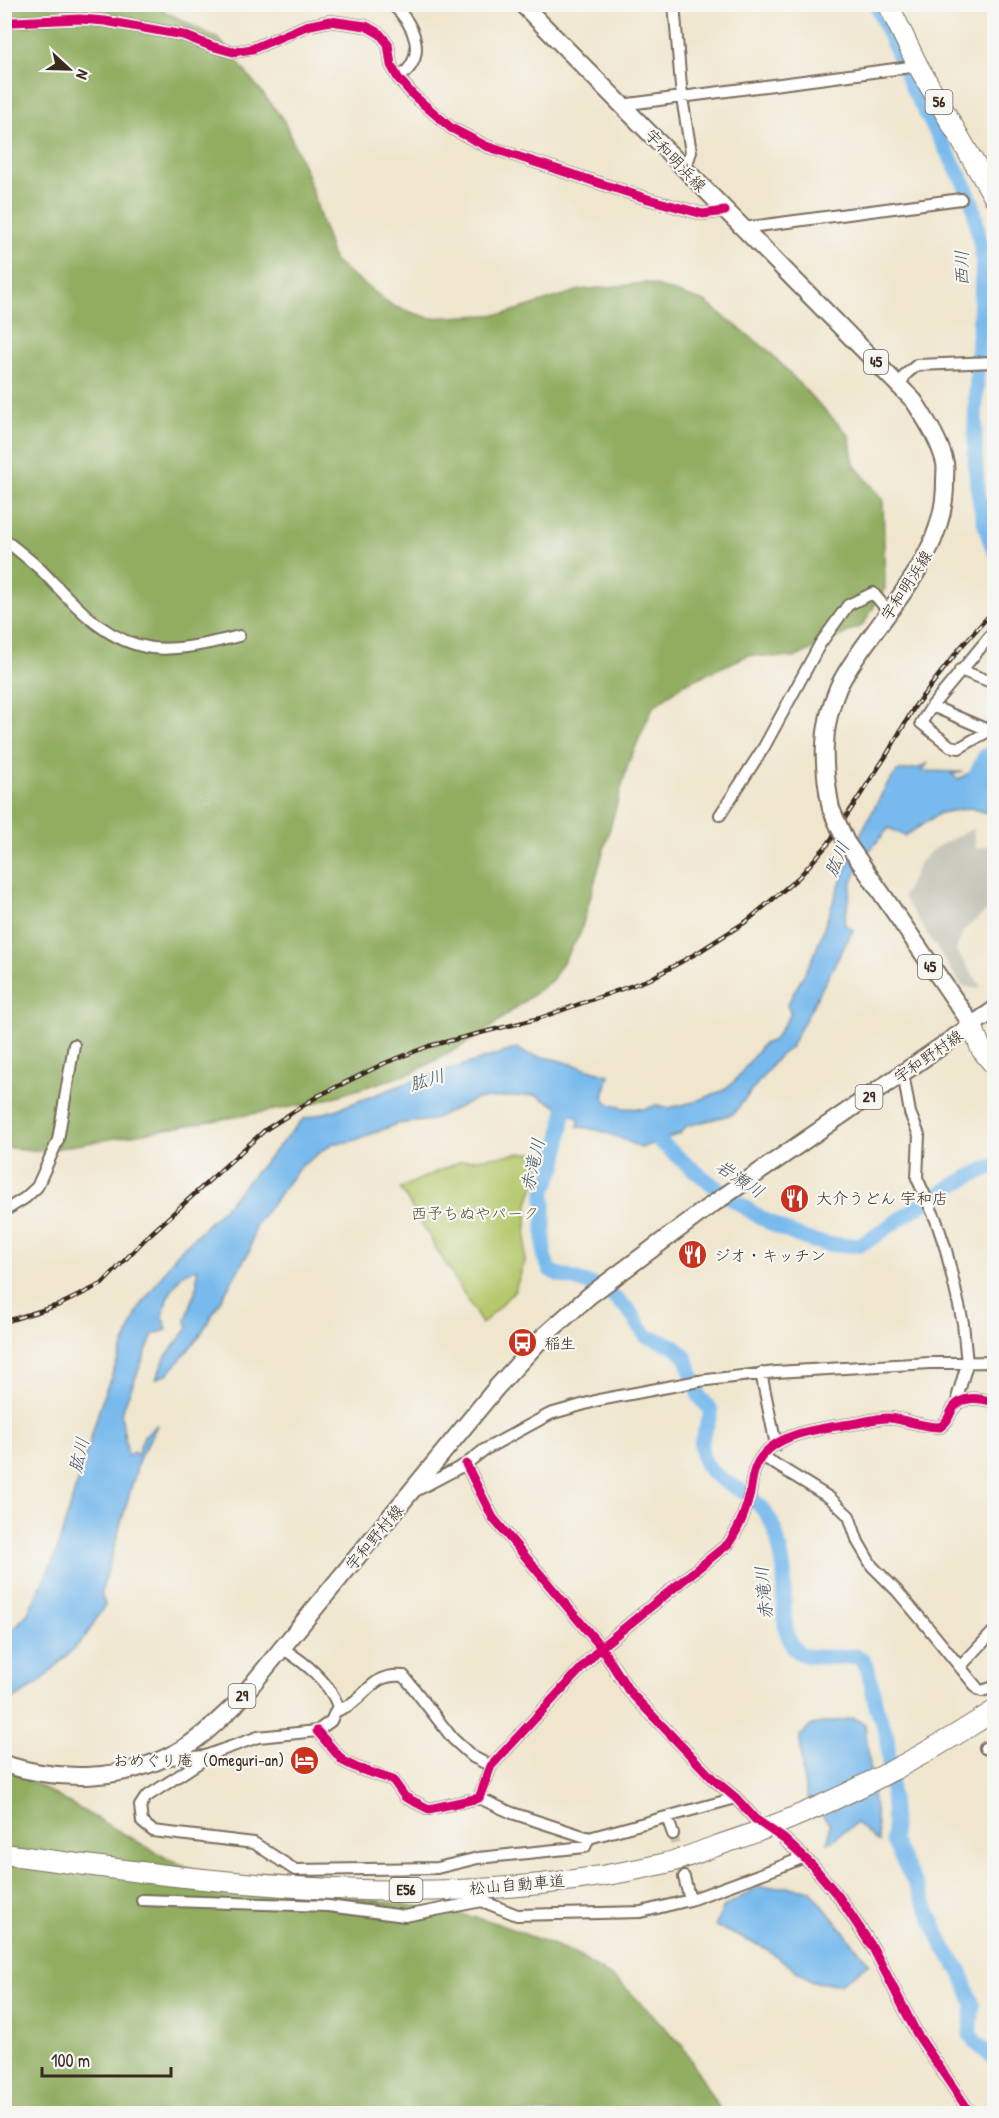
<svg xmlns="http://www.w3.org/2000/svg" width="999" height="2118" viewBox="0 0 999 2118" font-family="'Patrick Hand','Klee One',sans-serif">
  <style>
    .industrial { fill: #c5c5b8 }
    .green { fill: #b5c96d; stroke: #787a46; stroke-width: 1.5 }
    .forest { fill: #90ad60; stroke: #666c3f; stroke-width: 1.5 }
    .water { fill: #78baed; stroke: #5a7286; stroke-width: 1.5 }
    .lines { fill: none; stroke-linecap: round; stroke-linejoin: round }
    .river { stroke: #78baed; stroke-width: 15 }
    .street-tunnel { stroke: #ccc0ab; stroke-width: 10; stroke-dasharray: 10 5; stroke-linecap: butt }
    .street-casing { stroke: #7a6c5c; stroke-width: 14 }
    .primary-casing { stroke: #7a6c5c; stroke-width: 20 }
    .highway-casing { stroke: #7a6c5c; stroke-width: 22 }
    .street { stroke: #fff; stroke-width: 10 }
    .primary { stroke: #fff; stroke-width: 16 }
    .highway { stroke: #fff; stroke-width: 20 }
    .rail-casing { stroke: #3b2a1e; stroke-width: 4.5 }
    .rail { stroke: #f6f6f2; stroke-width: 2; stroke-dasharray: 7; stroke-linecap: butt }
    .primary-bridge-casing { stroke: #7a6c5c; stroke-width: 20; stroke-linecap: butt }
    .primary-bridge { stroke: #fff; stroke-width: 16 }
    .cycleway-casing { stroke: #f6f6f2; stroke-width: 13 }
    .cycleway { stroke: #d6006c; stroke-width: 9 }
    .labels { text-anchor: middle; stroke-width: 4.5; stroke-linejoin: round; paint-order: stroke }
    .shield { fill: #f6f6f2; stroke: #73675e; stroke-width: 1.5 }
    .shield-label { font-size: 15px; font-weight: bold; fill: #3b2a1e }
    .street-label { font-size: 16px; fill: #3b2a1e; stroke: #f6f6f2 }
    .poi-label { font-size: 16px; fill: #3b2a1e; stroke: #f6f6f2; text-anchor: start }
    .park-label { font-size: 16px; fill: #5a5232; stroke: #f6f6f2 }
    .water-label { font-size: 18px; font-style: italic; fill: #4d555c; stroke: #f6f6f2 }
  </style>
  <rect width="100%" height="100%" fill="#f6f6f2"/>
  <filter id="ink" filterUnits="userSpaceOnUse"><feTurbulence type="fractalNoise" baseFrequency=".0167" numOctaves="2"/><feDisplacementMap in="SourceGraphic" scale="12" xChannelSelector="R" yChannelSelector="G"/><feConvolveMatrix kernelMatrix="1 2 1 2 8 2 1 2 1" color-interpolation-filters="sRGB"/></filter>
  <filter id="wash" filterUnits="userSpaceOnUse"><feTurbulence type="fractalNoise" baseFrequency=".008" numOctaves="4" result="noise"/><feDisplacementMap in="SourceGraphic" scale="24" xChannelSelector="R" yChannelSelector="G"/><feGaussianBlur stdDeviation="1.35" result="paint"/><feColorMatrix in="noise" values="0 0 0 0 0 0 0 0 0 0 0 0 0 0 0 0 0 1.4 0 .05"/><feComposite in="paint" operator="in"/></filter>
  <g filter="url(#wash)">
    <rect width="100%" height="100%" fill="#f0e6ce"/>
    <path class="industrial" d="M 973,828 L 976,849 L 994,844 L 994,905 L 963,931 L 956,951 L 981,986 L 978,989 L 962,986 L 903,897 L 920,862 L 933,849 Z"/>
    <path class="green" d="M 522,1153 L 538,1153 L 543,1159 L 528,1203 L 525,1261 L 515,1290 L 482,1324 L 400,1188 L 461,1161 Z"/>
    <path class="forest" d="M 4,5 L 153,5 L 220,40 L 283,119 L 307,174 L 334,261 L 393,306 L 429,318 L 504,314 L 580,290 L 647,283 L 705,302 L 770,352 L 809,394 L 849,435 L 854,465 L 883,499 L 885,588 L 863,625 L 794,658 L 749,655 L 684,684 L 653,707 L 628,764 L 580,934 L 552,980 L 479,1036 L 414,1072 L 314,1103 L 42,1151 L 4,1147 Z
      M 4,1766 L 168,1859 L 212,1877 L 442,1910 L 490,1921 L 572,1952 L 621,1983 L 682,2045 L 722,2113 L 5,2113 Z"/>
    <path class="water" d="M 994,759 L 994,815 L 970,808 L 940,813 L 905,836 L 889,828 L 868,852 L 852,881 L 844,924 L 853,930 L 790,1048 L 779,1056 L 733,1114 L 687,1126 L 679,1134 L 641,1148 C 619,1137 602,1129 578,1127 L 579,1118 L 536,1095 L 476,1099 L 431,1120 L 397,1124 L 350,1142 L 333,1143 L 300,1167 L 255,1226 L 250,1250 L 199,1337 L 169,1373 L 156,1379 L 166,1356 L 188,1328 L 186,1320 L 197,1286 L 197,1268 L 182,1274 L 167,1298 L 163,1317 L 167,1330 L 153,1334 L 121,1414 L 128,1456 L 133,1452 L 137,1455 L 144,1436 L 158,1424 L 140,1457 L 101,1593 L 105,1605 L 85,1637 L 40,1682 L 5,1705 L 5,1638 L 28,1613 L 56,1554 L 103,1397 L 138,1310 L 176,1255 L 223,1209 L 303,1119 L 335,1110 L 407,1083 L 518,1048 L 526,1054 L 554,1059 L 609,1075 L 603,1097 L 609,1104 L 624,1108 L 645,1109 L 657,1105 L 669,1108 L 694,1102 L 722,1091 L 734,1082 L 763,1044 L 774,1040 L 791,1014 L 787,1005 L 814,956 L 839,886 L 860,835 L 886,786 L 898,771 L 919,768 L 928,763 L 922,771 L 963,772 L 952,774 L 958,779 L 975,770 L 980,761 Z
      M 854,1718 L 865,1724 L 879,1843 L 856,1823 L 828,1843 L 830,1824 L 807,1797 L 802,1772 L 800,1736 L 812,1725 Z
      M 758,1887 L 785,1887 L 810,1890 L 869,1963 L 840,1984 L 812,1982 L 765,1948 L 715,1926 L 724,1907 Z"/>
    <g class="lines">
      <path class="river" d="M 876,4 L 914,92 L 964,183 L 973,205 L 983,259 C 981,297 979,336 977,374 C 974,433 970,495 994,551
        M 974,779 L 985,756 L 994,750
        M 567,1095 L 556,1164 L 544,1191 L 544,1257 L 550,1270 L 557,1274 L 593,1285
        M 645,1128 C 690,1169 779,1246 842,1245 C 848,1245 855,1246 860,1244 C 874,1239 884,1229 895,1222 C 927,1201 959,1179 994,1166
        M 607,1292 L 628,1309 L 646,1336 L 675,1346 L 686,1358 L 699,1396 L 711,1410 C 710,1422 702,1434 701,1445 C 701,1478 731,1481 752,1498 C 762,1507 771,1518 775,1531 C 779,1544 782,1558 784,1571 C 786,1594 778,1633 797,1651 C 806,1660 842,1657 855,1656 L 862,1659 L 868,1670 L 876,1706 L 887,1737 L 894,1822 L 893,1841 L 925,1903 L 943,1946 L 961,1972 L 973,2005 L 970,2034 L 975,2042 L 994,2059"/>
    </g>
  </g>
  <g filter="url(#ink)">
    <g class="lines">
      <path class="street-tunnel" d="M 673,1834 L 684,1877"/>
      <defs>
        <path id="street" d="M 392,4 C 415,25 429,57 398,78
          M 674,4 L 682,98 L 691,152 L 685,169
          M 4,19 L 13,22 L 80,19 L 105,21 L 183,35 L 211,46 L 233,52 L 252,49 L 306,26 L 330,21 L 366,26 L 380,34 L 388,44 L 391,65 L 398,78 L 413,95 L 451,128 L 486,146 L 648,199 L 703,214 L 725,211
          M 621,105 L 918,66
          M 743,228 L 961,199
          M 900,385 L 906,374 L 917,365 L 994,362
          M 4,539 C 16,549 29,559 40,569 C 73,602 102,641 152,648 C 180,651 211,643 239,636
          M 994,636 L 991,635 L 932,706 L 921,723 L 950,746 L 959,748 L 994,728
          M 960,670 L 994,683
          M 932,706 L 990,731
          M 720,815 L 764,747 L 820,644 L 848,605 L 873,593 L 889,612
          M 903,1073 L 910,1113 L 919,1135 L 917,1178 L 936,1220 L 946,1250 L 963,1323 L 967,1364 L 958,1395 L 959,1403
          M 4,1211 L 25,1198 L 37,1187 L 58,1140 L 74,1045
          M 761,1373 L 776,1445
          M 762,1456 L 830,1498 L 849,1516 L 858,1542 L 872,1566 L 897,1591 L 925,1624 L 978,1689 L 982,1691 L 994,1687
          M 466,1464 L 493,1518 L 601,1647 L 629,1691 L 712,1778 L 736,1798 L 755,1819
          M 417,1490 L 466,1464 L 484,1450 L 550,1414 L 599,1400 L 699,1381 L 776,1372 L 930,1363 L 994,1362
          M 960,1667 L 994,1631
          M 335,1712 C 340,1709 347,1707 352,1703 C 371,1689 376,1673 404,1676 L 453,1739 L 473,1757 L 491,1766
          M 317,1731 L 343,1761 L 357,1768 L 393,1780 L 405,1797 L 429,1809 L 479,1798 L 491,1766 L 601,1647 L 728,1544 C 739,1529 746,1511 750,1493 C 752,1482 752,1472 758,1462 C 776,1431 826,1428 858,1423 C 868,1421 880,1417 890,1418 C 907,1420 923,1427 940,1427 C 947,1422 948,1419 951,1412 C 960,1394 979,1398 994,1402
          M 985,1748 L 994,1752
          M 205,1756 L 203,1760 L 146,1797 L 140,1806 L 142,1822 L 153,1831 L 254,1843 L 295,1870 L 437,1868 L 478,1858 L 585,1847 L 589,1838
          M 169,1759 L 205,1756 L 258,1737 L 317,1731 L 331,1721 L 338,1706 C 328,1680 304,1662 282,1648
          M 479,1798 L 512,1813 L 589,1838 L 736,1798
          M 667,1817 L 673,1834
          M 784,1839 L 812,1865 L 839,1897 L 873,1948 L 917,2034 L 971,2114
          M 684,1877 L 690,1900 L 777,1868 L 804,1857
          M 142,1900 L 328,1906 L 405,1916 L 482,1901 L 517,1915 L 641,1912 L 690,1900"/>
        <path id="primary" d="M 522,4 L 914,401 C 926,420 940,441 945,463 C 946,468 945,475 945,481 C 946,540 908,586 875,631 C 862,649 847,668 838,688 C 820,730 823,767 831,809
          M 891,907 L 972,1025
          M 4,1764 C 60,1782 122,1781 175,1753 C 198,1741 217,1722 236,1704 L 497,1387 L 544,1336 L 589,1296 L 707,1208 L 994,1010"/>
        <path id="highway" d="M 888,4 L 918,66 L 994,197
          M 972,1025 L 981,1049 L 994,1065
          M 4,1854 C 222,1884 446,1914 662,1864 C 681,1860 699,1852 716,1846 C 815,1814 907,1767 994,1711"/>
      </defs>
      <use href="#street" class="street-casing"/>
      <use href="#primary" class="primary-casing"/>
      <use href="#highway" class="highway-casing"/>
      <use href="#street" class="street"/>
      <use href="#primary" class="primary"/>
      <use href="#highway" class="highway"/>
      <defs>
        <path id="rail" d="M 4,1322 L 59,1305 L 102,1284 L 145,1239 L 265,1130 L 318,1096 L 385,1063 L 429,1046 L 540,1018 L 650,979 L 697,953 L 747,921 L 799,877 L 828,844 L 886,756 L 915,706 L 960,648 L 994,610"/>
      </defs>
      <use href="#rail" class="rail-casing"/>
      <use href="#rail" class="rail"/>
      <defs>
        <path id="primary-bridge" d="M 831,809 L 846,842 L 891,907"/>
      </defs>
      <use href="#primary-bridge" class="primary-bridge-casing"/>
      <use href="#primary-bridge" class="primary-bridge"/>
      <defs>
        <path id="cycleway" d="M 4,19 L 13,22 L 80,19 L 105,21 L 183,35 L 211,46 L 233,52 L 252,49 L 306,26 L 330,21 L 366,26 L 380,34 L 388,44 L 391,65 L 398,78 L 413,95 L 451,128 L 486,146 L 648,199 L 703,214 L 725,211
          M 466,1464 L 493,1518 L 601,1647 L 629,1691 L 712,1778 L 736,1798 L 755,1819 L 784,1839 L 812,1865 L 839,1897 L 873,1948 L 917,2034 L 971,2114
          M 317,1731 L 343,1761 L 357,1768 L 393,1780 L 405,1797 L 429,1809 L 479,1798 L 491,1766 L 601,1647 L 728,1544 C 739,1529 746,1511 750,1493 C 752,1482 752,1472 758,1462 C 776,1431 826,1428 858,1423 C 868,1421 880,1417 890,1418 C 907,1420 923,1427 940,1427 C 947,1422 948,1419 951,1412 C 960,1394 979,1398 994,1402"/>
      </defs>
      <use href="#cycleway" class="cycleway-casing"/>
      <use href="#cycleway" class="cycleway"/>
    </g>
  </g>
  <defs>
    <symbol id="restaurant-disc" viewBox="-11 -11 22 22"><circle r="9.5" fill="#c8321e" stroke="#f6f6f2"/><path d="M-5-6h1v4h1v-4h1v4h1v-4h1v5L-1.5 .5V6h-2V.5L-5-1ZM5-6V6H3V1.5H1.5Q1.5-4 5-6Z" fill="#fff"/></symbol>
    <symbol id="bus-disc" viewBox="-11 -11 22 22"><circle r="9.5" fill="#c8321e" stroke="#f6f6f2"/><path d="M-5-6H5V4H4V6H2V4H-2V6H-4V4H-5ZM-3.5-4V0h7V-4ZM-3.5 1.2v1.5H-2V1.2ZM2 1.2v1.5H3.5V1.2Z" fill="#fff"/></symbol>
    <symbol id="hotel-disc" viewBox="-11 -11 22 22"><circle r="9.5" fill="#c8321e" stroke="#f6f6f2"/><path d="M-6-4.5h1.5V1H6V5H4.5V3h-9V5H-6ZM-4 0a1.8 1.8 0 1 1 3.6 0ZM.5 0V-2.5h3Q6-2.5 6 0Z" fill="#fff"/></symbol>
  </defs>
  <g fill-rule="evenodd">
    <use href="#restaurant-disc" x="778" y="1182" width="33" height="33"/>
    <use href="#restaurant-disc" x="676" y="1238" width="33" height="33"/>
    <use href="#bus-disc" x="506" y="1326" width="33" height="33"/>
    <use href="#hotel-disc" x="288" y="1744" width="33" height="33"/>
  </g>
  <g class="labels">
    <g class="shield">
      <rect x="925.5" y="90" width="27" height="24" rx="4.5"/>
      <rect x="864" y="350" width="24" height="24" rx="4.5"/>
      <rect x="918" y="955" width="24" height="24" rx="4.5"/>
      <rect x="855.5" y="1085" width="27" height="24" rx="4.5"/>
      <rect x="228.5" y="1684" width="27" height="24" rx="4.5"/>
      <rect x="389.5" y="1878" width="33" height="24" rx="4.5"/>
    </g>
    <g class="shield-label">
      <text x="939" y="107">56</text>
      <text x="876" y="367">45</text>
      <text x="930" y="972">45</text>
      <text x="869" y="1102">29</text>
      <text x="242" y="1701">29</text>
      <text x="406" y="1895">E56</text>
    </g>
    <g class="street-label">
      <text transform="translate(676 160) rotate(46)" y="6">宇和明浜線</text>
      <text transform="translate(906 585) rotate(-57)" y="6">宇和明浜線</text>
      <text transform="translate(928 1056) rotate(-35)" y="6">宇和野村線</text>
      <text transform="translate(374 1537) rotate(-50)" y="6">宇和野村線</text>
      <text transform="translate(517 1884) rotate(-5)" y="6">松山自動車道</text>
    </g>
    <g class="poi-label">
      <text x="816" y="1204">大介うどん 宇和店</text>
      <text x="714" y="1261">ジオ・キッチン</text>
      <text x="544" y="1349">稲生</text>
      <text x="284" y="1766" text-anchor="end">おめぐり庵（Omeguri-an)</text>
    </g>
    <g class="park-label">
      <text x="475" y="1219">西予ちぬやパーク</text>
    </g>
    <g class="water-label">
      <text transform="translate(962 268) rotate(-91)" y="6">西川</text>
      <text transform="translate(837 859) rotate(-66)" y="6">肱川</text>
      <text transform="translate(427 1080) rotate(-16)" y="6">肱川</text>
      <text transform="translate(533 1165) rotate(-77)" y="6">赤滝川</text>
      <text transform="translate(740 1179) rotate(34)" y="6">岩瀬川</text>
      <text transform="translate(79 1455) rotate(-76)" y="6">肱川</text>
      <text transform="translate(764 1593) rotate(-95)" y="6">赤滝川</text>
    </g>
  </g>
  <rect width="999" height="2118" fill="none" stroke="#f6f6f2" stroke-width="24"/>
  <g transform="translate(69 69) rotate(112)" stroke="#f6f6f2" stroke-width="4.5" paint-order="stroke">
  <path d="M0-4.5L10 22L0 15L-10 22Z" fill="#3b2a1e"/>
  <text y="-9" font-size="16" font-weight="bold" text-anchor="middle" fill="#3b2a1e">N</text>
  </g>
  <path d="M42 2067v9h129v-9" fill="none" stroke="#3b2a1e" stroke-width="3"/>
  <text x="51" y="2067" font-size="18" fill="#3b2a1e" stroke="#f6f6f2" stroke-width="4.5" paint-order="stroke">100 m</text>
</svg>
